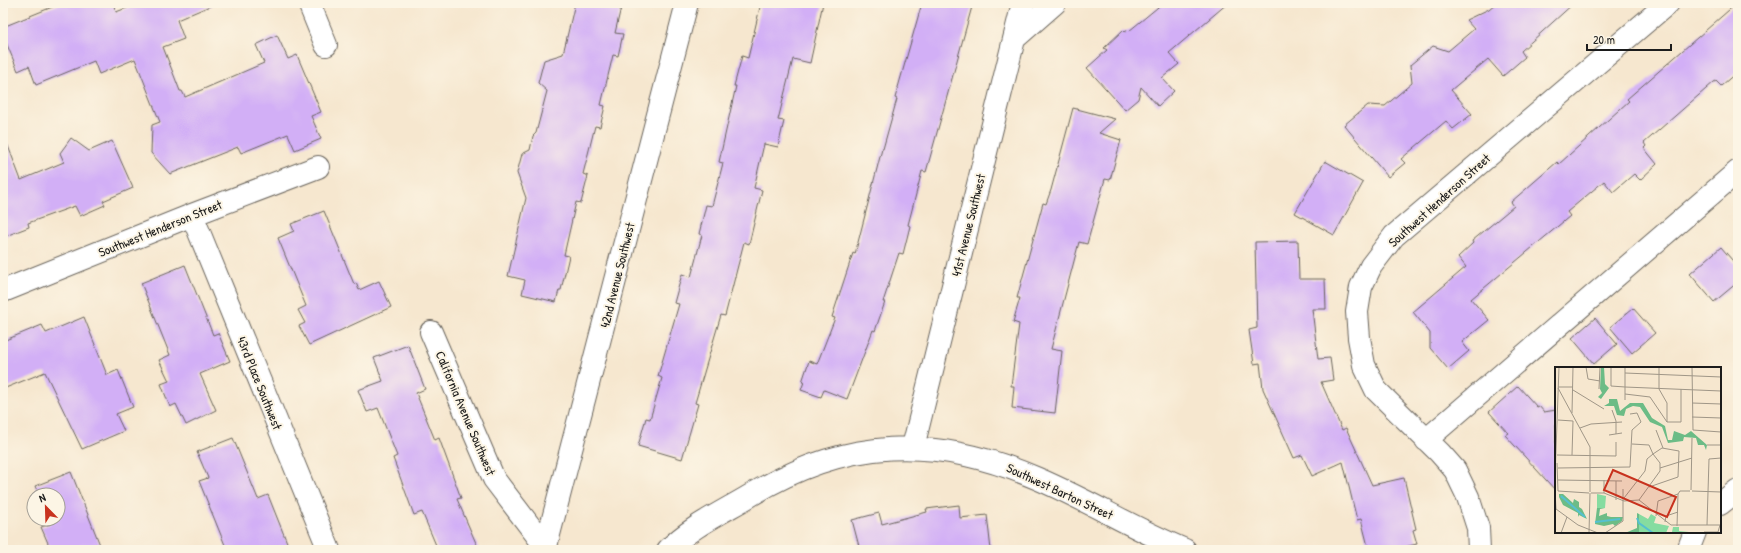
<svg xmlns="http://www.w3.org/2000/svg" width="1741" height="553" viewBox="0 0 1741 553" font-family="'Patrick Hand',sans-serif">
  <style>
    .building { fill: #d2aff6 }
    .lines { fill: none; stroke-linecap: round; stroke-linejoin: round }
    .minor-casing { stroke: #68635b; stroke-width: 24 }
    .minor { stroke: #fff; stroke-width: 22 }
    .labels { text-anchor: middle; stroke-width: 4; stroke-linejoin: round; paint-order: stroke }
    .street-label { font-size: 13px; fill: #1c1c1c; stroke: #fcf5e5 }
    .inset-river { fill: none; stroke: #55c0d0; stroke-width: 2 }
    .inset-road { fill: none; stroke: #9f9687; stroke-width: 1 }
    .view { fill: #c8321e; fill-opacity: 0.15; stroke: #c8321e; stroke-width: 2 }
    .inset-edge { fill: none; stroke: #1c1c1c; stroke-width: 2 }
  </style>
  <rect width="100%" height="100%" fill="#fcf5e5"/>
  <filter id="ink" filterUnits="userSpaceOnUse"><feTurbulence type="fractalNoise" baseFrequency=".025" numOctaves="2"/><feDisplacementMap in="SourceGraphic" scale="8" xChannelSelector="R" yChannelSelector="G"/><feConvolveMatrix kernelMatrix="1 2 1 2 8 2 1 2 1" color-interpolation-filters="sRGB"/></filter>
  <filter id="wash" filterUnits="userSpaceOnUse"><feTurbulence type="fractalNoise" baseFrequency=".012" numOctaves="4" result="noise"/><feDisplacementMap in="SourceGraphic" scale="16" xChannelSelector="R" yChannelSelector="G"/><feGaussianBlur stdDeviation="0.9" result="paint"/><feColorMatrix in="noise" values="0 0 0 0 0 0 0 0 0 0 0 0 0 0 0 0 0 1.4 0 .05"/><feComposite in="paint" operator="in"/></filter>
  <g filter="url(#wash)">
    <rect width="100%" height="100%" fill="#f6e7cf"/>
    <g id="blocks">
      <path class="building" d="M 62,3 L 113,3 L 116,12 L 140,3 L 217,3 L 177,20 L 184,39 L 163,47 L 180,91 L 182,91 L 185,97 L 264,63 L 256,45 L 277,35 L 288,59 L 297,55 L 321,112 L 311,116 L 321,139 L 295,150 L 288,134 L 241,153 L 238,147 L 170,174 L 151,153 L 152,125 L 160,122 L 135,59 L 99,74 L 94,61 L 36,85 L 29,66 L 18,71 L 3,35 L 3,27 Z
        M 575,3 L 622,3 L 615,33 L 623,34 L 618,56 L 613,55 L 601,105 L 605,106 L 600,127 L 595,126 L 583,174 L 588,176 L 581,203 L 576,202 L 564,255 L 569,256 L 561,290 L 559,290 L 556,302 L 522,294 L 525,280 L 508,276 L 526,198 L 517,173 L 522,154 L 530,150 L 533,136 L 536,133 L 547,91 L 538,83 L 544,60 L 563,54 Z
        M 761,3 L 823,3 L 810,63 L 793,59 L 778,120 L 784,121 L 778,147 L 764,144 L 754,188 L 762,190 L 749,244 L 744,242 L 725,316 L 721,315 L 695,403 L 698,404 L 682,459 L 638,446 L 646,418 L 650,419 L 662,378 L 658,376 L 679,304 L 674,303 L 682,274 L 691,277 L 702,235 L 699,234 L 706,205 L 712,206 L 723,163 L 719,162 L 736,86 L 734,86 L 742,56 L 748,58 Z
        M 922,3 L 973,3 L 926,172 L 922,171 L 908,225 L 910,226 L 903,254 L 899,253 L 883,302 L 885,302 L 875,331 L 873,330 L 847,399 L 824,390 L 821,397 L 801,390 L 804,382 L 802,382 L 809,361 L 817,364 L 835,318 L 832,317 L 853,253 L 855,254 L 882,149 L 883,149 L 895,106 L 897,99 L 895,98 Z
        M 1163,3 L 1228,3 L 1169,53 L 1179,64 L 1162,78 L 1174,91 L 1158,106 L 1141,87 L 1138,99 L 1125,110 L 1087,68 L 1107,50 L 1104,48 L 1123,30 L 1125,32 L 1128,30 L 1129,31 Z
        M 1496,3 L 1574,3 L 1521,51 L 1525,57 L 1503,76 L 1488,59 L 1451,90 L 1472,114 L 1453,129 L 1446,121 L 1401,159 L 1405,163 L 1388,177 L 1344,125 L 1368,105 L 1385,106 L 1412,83 L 1410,65 L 1433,46 L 1448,51 L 1474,29 L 1466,20 L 1489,9 Z
        M 1737,3 L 1738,71 L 1721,86 L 1716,81 L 1714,82 L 1644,143 L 1646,146 L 1644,148 L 1657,164 L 1640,180 L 1634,174 L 1613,192 L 1604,181 L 1567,212 L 1570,216 L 1471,299 L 1489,320 L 1462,342 L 1469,351 L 1448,369 L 1430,348 L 1430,333 L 1413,312 L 1466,267 L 1458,257 L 1473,243 L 1472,241 L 1514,206 L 1511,202 L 1557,162 L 1559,164 L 1629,101 L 1627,99 Z
        M 1073,108 L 1115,119 L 1099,133 L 1121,140 L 1110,180 L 1105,179 L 1087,244 L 1079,242 L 1051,349 L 1062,351 L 1055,413 L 1012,408 L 1014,386 L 1011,386 L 1019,324 L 1013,322 L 1020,298 L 1017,298 L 1043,203 L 1046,204 L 1051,190 Z
        M 3,138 L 5,138 L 21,180 L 64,162 L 60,153 L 71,138 L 89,151 L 112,141 L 133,188 L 103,201 L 105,205 L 80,216 L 75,206 L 28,223 L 29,227 L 3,237 Z
        M 1325,161 L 1363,183 L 1334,235 L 1295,213 Z
        M 324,211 L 354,284 L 356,283 L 359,290 L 379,281 L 391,307 L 309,345 L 299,326 L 305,323 L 298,310 L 306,306 L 278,238 L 294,231 L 291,224 Z
        M 1298,241 L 1299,279 L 1325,279 L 1326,309 L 1312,309 L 1318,359 L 1330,358 L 1333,380 L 1321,382 L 1342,430 L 1346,428 L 1372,485 L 1404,478 L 1416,529 L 1413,530 L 1417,544 L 1392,550 L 1369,550 L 1361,519 L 1357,520 L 1343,462 L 1312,476 L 1302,455 L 1294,458 L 1263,389 L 1260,363 L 1254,364 L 1249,330 L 1257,328 L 1255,242 Z
        M 1721,247 L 1738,267 L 1738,282 L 1714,302 L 1690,274 Z
        M 185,265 L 213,335 L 218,333 L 230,361 L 200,374 L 216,410 L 186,425 L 176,404 L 170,407 L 161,384 L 169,381 L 159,360 L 170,355 L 141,283 Z
        M 1633,308 L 1655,333 L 1632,353 L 1610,327 Z
        M 84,317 L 107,375 L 118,370 L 133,407 L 116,414 L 124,431 L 82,449 L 45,372 L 3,389 L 3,341 L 42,325 L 46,333 Z
        M 1595,318 L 1617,344 L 1594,364 L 1572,338 Z
        M 408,345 L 425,389 L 416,393 L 435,440 L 439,438 L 461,498 L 457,499 L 479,550 L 438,550 L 422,512 L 414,515 L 393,458 L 397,456 L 378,408 L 367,412 L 358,390 L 383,381 L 374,358 Z
        M 1518,386 L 1537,407 L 1539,406 L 1544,412 L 1556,410 L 1556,491 L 1505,435 L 1508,433 L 1489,412 Z
        M 233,438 L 258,499 L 268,495 L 290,550 L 227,550 L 199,481 L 208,478 L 197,452 Z
        M 71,472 L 102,550 L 51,550 L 41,527 L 50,524 L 48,519 L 58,519 L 58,495 L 39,495 L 35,486 Z
        M 959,505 L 960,518 L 987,515 L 991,550 L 860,550 L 852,520 L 879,513 L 882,524 L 927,512 L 926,509 Z"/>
    </g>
  </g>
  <g filter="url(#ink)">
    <use href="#blocks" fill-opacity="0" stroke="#68635b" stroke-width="1"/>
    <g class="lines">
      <defs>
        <path id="minor" d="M 309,3 L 326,45
          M 1014,39 L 1055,3
          M 192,215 L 329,550
          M 3,291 L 192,215 L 318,167
          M 431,332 L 494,479 L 548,550
          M 1426,440 L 1738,171
          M 913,447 L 1023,3
          M 1720,504 L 1738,490
          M 546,546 L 687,3
          M 668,550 C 690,527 723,512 751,495 C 845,438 934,434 1036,478 C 1086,499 1134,529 1185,550
          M 1479,550 L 1478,528 L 1468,497 L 1455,470 L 1440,453 L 1376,390 L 1364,365 L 1359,338 L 1357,312 L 1361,287 L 1371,266 L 1394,236 L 1668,3
          M 1688,550 L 1695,532"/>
      </defs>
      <use href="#minor" class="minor-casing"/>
      <use href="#minor" class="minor"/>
    </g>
  </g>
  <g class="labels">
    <g class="street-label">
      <text transform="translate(1439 200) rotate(-42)" y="5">Southwest Henderson Street</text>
      <text transform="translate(968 225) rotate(-76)" y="5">41st Avenue Southwest</text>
      <text transform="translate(160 228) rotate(-22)" y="5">Southwest Henderson Street</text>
      <text transform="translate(617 275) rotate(-76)" y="5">42nd Avenue Southwest</text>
      <text transform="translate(260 383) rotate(68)" y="5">43rd Place Southwest</text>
      <text transform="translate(466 413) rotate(67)" y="5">California Avenue Southwest</text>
      <text transform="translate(1060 491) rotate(25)" y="5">Southwest Barton Street</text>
    </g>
  </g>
  <g transform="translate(1555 367)">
    <rect width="166" height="166" fill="#f6e7cf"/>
    <path d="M 42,127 L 51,129 L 50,141 L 42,141 ZM 84,147 L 93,152 L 96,147 L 101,150 L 99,156 L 114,159 L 111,166 L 117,165 L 118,160 L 124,160 L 124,164 L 144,166 L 84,166 Z" fill="#86dca0"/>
    <path d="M 46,0 L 49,0 L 50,17 L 54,21 L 46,32 L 43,30 L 47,26 L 45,22 ZM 54,32 L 62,32 L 65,44 L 75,36 L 88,36 L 97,51 L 110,59 L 113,73 L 117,73 L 119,64 L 130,68 L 136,64 L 152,78 L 151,83 L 149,78 L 143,78 L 141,71 L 129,70 L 128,74 L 113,76 L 107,60 L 95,55 L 85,40 L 78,39 L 71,42 L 69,49 L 62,48 L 59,39 L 49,39 L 54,36 ZM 8,127 L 18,136 L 19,132 L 24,135 L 24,140 L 27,142 L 32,152 L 24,148 L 23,150 L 23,146 L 8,138 L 4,130 L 4,127 ZM 42,141 L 50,141 L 45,142 L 44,149 L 52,146 L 52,149 L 56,150 L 68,150 L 67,154 L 60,159 L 58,157 L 49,159 L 40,157 ZM 82,146 L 84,147 L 84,166 L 70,166 L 82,161 Z" fill="#6cbc86"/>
    <path class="inset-river" d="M 8,131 L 6,129 L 30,150M 82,151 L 84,156 L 98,166M 40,155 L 65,152"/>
    <path class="inset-road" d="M 31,0 L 33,12 L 45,14M 56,0 L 56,19 L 70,20 L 70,33M 70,0 L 70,20 L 166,24M 104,0 L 104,22 L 112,36 L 112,55M 137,0 L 138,63 L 166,65M 70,6 L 166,10M 3,20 L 18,20M 3,21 L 35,80 L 35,125M 44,22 L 45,0M 18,23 L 49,42M 70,27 L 95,30 L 112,55M 137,36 L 166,37M 57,43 L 61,54 L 61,67M 17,46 L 18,0M 137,50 L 166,51M 3,53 L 18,54 L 17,88M 112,55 L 126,55 L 126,22M 25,61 L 36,57 L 67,55M 101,63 L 108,81M 54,68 L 67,66M 77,77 L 94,78 L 98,87 L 107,81 L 124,84 L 123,110 L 94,120M 152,78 L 166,78M 2,88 L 61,89 L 61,75M 154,92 L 166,91M 2,96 L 3,124 L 34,126M 3,101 L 75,100 L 77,63 L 86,55 L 82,46 L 75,47M 105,101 L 137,91M 0,111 L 4,0M 3,113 L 67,114M 136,123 L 137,71M 0,124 L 1,142 L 23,158 L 43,166M 137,124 L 166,125M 36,126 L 49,126 L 69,134 L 84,133 L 116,158 L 166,158M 49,126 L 49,113M 69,131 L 90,104 L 92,92 L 98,87 L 105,96 L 105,104 L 84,133M 61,133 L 61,114M 101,149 L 103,134 L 123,127 L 125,124 L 135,124M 110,155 L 111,149 L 123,145M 152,158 L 154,92M 122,159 L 123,127M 149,165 L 163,165 L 165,158M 6,166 L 12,150M 34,166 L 35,126M 50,166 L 68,154 L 68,122"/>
    <path class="view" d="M 58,103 L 121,130 L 112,150 L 49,123 Z"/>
    <rect width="166" height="166" class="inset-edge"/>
  </g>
  <rect width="1741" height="553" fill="none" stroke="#fcf5e5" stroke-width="16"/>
  <g transform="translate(46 507) rotate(337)"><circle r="19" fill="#fcf5e5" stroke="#a29e95"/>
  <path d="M0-3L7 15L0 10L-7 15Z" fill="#c8321e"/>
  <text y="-6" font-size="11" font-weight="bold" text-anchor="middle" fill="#1c1c1c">N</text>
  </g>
  <path d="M1587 44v6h84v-6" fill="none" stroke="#1c1c1c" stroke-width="2"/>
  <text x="1593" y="44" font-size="12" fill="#1c1c1c" stroke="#fcf5e5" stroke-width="3" paint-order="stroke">20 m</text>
</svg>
